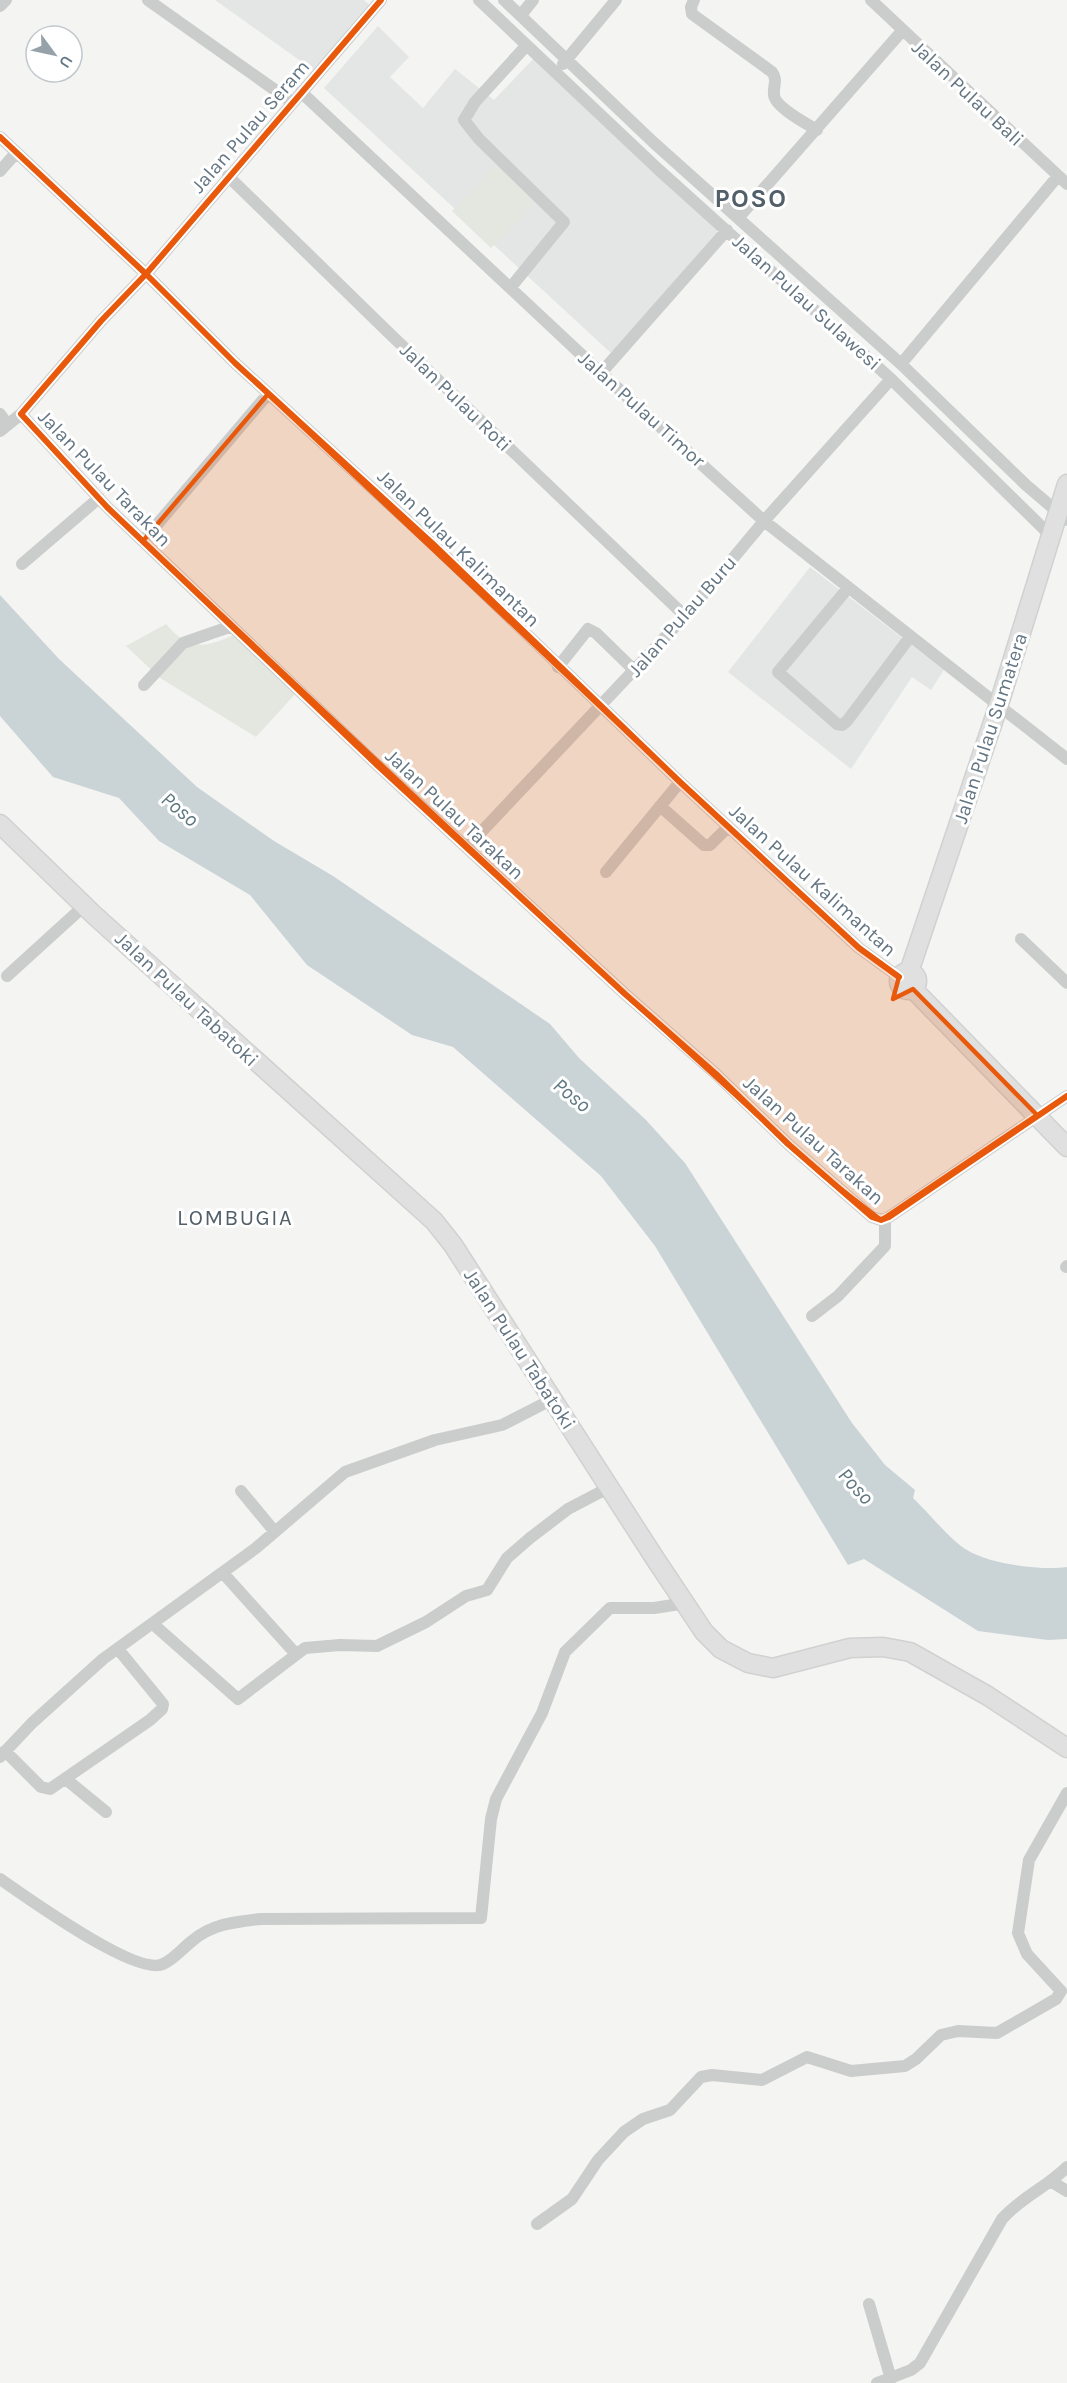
<svg xmlns="http://www.w3.org/2000/svg" width="1067" height="2383" viewBox="0 0 1067 2383" font-family="Karla,sans-serif">
  <style>
    .built { fill: #e4e6e5 }
    .green { fill: #e4e7e0 }
    .water { fill: #cad3d5 }
    .lines { fill: none; stroke-linecap: round; stroke-linejoin: round }
    .highway-casing { stroke: #d0d1d1; stroke-width: 21 }
    .minor { stroke: #cbcdcd; stroke-width: 12 }
    .highway { stroke: #e0e0e0; stroke-width: 18 }
    .cycleway-casing { stroke: #fff; stroke-width: 10 }
    .cycleway { stroke: #e8590c; stroke-width: 6 }
    .marked { fill: #e8590c; fill-opacity: 0.2; stroke: #e8590c; stroke-width: 4.5; stroke-linejoin: round }
    .labels { text-anchor: middle; stroke-width: 6; stroke-linejoin: round; paint-order: stroke }
    .street-label { font-size: 20px; fill: #647683; stroke: #fff }
    .water-label { font-size: 21px; font-style: italic; fill: #5f7880; stroke: #fff }
    .quarter-label { font-size: 22px; letter-spacing: 1.5px; fill: #525f68; stroke: #fff }
    .district-label { font-size: 26px; font-weight: bold; letter-spacing: 1.5px; fill: #525f68; stroke: #fff }
  </style>
  <rect width="100%" height="100%" fill="#f4f4f2"/>
  <path class="built" d="M 215,0 L 364,0 L 373,8 L 316,72 Z
    M 378,26 L 409,57 L 390,77 L 423,108 L 455,69 L 494,100 L 537,55 L 721,227 L 612,354 L 324,88 Z
    M 810,567 L 944,670 L 931,690 L 912,677 L 851,769 L 728,672 Z"/>
  <path class="green" d="M 500,161 L 539,199 L 491,248 L 452,211 Z
    M 166,624 C 190,652 205,648 236,634 L 298,691 L 256,737 L 160,678 L 126,646 Z"/>
  <path class="water" d="M 0,595 L 59,659 L 197,787 L 274,841 L 333,876 L 550,1024 L 579,1058 L 646,1120 L 685,1163 L 852,1423 L 885,1465 L 915,1490 L 913,1498 C 928,1512 951,1541 967,1550 C 989,1564 1042,1571 1067,1567 L 1067,1639 L 1048,1640 L 978,1631 L 864,1559 L 848,1565 L 655,1246 L 601,1176 L 453,1047 L 412,1035 L 307,965 L 250,895 L 159,841 L 119,798 L 53,777 L 0,716 Z"/>
  <g class="lines">
    <defs>
      <path id="highway" d="M 0,824 L 94,915 L 434,1221 L 453,1245 L 654,1557 L 704,1632 L 721,1649 L 748,1663 L 773,1668 L 850,1648 L 883,1647 L 910,1652 L 988,1696 L 1067,1748
        M899 981a9 9 0 1 1 18 0a9 9 0 1 1-18 0Z
        M 909,972 L 998,707 L 1067,484
        M 913,989 L 1067,1147"/>
    </defs>
    <use href="#highway" class="highway-casing"/>
    <path class="minor" d="M 148,0 L 292,102
      M 381,0 L 146,274 L 101,321 L 21,414 L 107,507 L 376,764 L 625,994 L 716,1074 L 788,1144 L 872,1217 L 881,1220 L 889,1217 L 1067,1096
      M 479,0 L 659,170 L 891,379 L 1051,536
      M 504,0 L 653,142 L 901,364 L 1026,485 L 1067,520
      M 694,0 L 691,7 L 692,14 L 772,72 C 778,80 773,85 774,95 C 775,107 807,124 817,130
      M 871,0 L 1067,184
      M 0,6 L 6,0
      M 521,15 L 533,0
      M 563,64 L 616,0
      M 301,92 L 601,373 L 764,521 L 1067,759
      M 0,137 L 146,274 L 235,363 L 433,544 L 680,782 L 859,948 L 899,977
      M 0,171 L 15,154
      M 228,176 L 390,334 L 685,616
      M 739,217 L 902,31
      M 511,287 L 564,222 L 479,139 L 464,120 L 475,102 L 526,46
      M 901,364 L 1058,176
      M 601,373 L 727,230
      M 0,414 L 8,425
      M 0,431 L 21,414
      M 143,541 L 268,394
      M 22,564 L 99,498
      M 848,588 L 778,672 L 837,724 L 842,725 L 847,721 L 910,637
      M 558,667 L 588,629 L 596,633 L 635,671
      M 144,685 L 183,643 L 232,626
      M 660,806 L 704,845 L 710,845 L 728,827
      M 467,847 L 685,616 L 764,521 L 891,379
      M 606,872 L 680,782
      M 1021,939 L 1067,983
      M 7,976 L 84,906
      M 1066,1267 L 1067,1266
      M 812,1316 L 838,1296 L 885,1246 L 885,1219
      M 241,1491 L 275,1532
      M 223,1573 L 295,1653
      M 153,1624 L 238,1699 L 305,1648 L 340,1645 L 377,1646 L 426,1622 L 466,1596 L 487,1590 L 507,1558 L 530,1538 L 568,1509 L 610,1487
      M 5,1751 L 41,1787 L 50,1789 L 150,1720 L 162,1709 L 163,1704 L 118,1649
      M 0,1757 L 32,1723 L 103,1659 L 256,1548 L 345,1472 L 435,1440 L 502,1425 L 551,1400
      M 67,1780 L 106,1812
      M 0,1879 C 26,1897 137,1977 163,1964 C 174,1959 182,1949 192,1941 C 212,1924 234,1922 260,1919 L 481,1918 L 491,1819 L 496,1799 L 542,1713 L 565,1652 L 610,1608 L 654,1608 L 686,1603
      M 1052,2182 L 1067,2191
      M 537,2224 L 572,2199 L 598,2160 L 624,2132 L 643,2119 L 670,2110 L 701,2077 L 712,2075 L 762,2080 L 807,2057 L 851,2071 L 905,2066 L 916,2059 L 941,2035 L 958,2031 L 997,2033 L 1056,1999 L 1061,1991 L 1027,1954 L 1018,1933 L 1029,1860 L 1067,1793
      M 869,2304 L 891,2379
      M 877,2383 L 911,2370 L 920,2363 L 1002,2219 C 1020,2198 1047,2187 1067,2167"/>
    <use href="#highway" class="highway"/>
    <defs>
      <path id="cycleway" d="M 381,0 L 146,274 L 101,321 L 21,414 L 107,507 L 376,764 L 625,994 L 716,1074 L 788,1144 L 872,1217 L 881,1220 L 889,1217 L 1067,1096
        M 0,137 L 146,274 L 235,363 L 433,544 L 680,782 L 859,948 L 899,977"/>
    </defs>
    <use href="#cycleway" class="cycleway-casing"/>
    <use href="#cycleway" class="cycleway"/>
  </g>
  <path class="marked" d="M 268,394 L 680,782 L 859,948 L 899,977 L 893,999 L 913,989 L 1037,1115 L 881,1220 L 824,1176 L 625,994 L 143,541 Z"/>
  <g class="labels">
    <g class="street-label">
      <text transform="translate(968 93) rotate(43)" y="7">Jalan Pulau Bali</text>
      <text transform="translate(250 126) rotate(-49)" y="7">Jalan Pulau Seram</text>
      <text transform="translate(807 302) rotate(42)" y="7">Jalan Pulau Sulawesi</text>
      <text transform="translate(456 397) rotate(44)" y="7">Jalan Pulau Roti</text>
      <text transform="translate(642 409) rotate(42)" y="7">Jalan Pulau Timor</text>
      <text transform="translate(105 478) rotate(46)" y="7">Jalan Pulau Tarakan</text>
      <text transform="translate(459 548) rotate(44)" y="7">Jalan Pulau Kalimantan</text>
      <text transform="translate(682 616) rotate(-49)" y="7">Jalan Pulau Buru</text>
      <text transform="translate(990 728) rotate(-72)" y="7">Jalan Pulau Sumatera</text>
      <text transform="translate(455 814) rotate(43)" y="7">Jalan Pulau Tarakan</text>
      <text transform="translate(813 880) rotate(42)" y="7">Jalan Pulau Kalimantan</text>
      <text transform="translate(187 999) rotate(43)" y="7">Jalan Pulau Tabatoki</text>
      <text transform="translate(814 1140) rotate(42)" y="7">Jalan Pulau Tarakan</text>
      <text transform="translate(520 1349) rotate(57)" y="7">Jalan Pulau Tabatoki</text>
    </g>
    <g class="water-label">
      <text transform="translate(180 809) rotate(40)" y="7">Poso</text>
      <text transform="translate(572 1095) rotate(39)" y="7">Poso</text>
      <text transform="translate(856 1486) rotate(47)" y="7">Poso</text>
    </g>
    <g class="quarter-label">
      <text x="235" y="1225">LOMBUGIA</text>
    </g>
    <g class="district-label">
      <text x="751" y="207">POSO</text>
    </g>
  </g>
  <g transform="translate(54 54) rotate(123)"><circle r="28" fill="#ffffff" stroke="#c1c8cd" stroke-width="1.5"/>
  <path d="M0-4.5L10 22L0 15L-10 22Z" fill="#96a2aa"/>
  <text y="-9" font-size="16" font-weight="bold" text-anchor="middle" fill="#647683">U</text>
  </g>
</svg>
